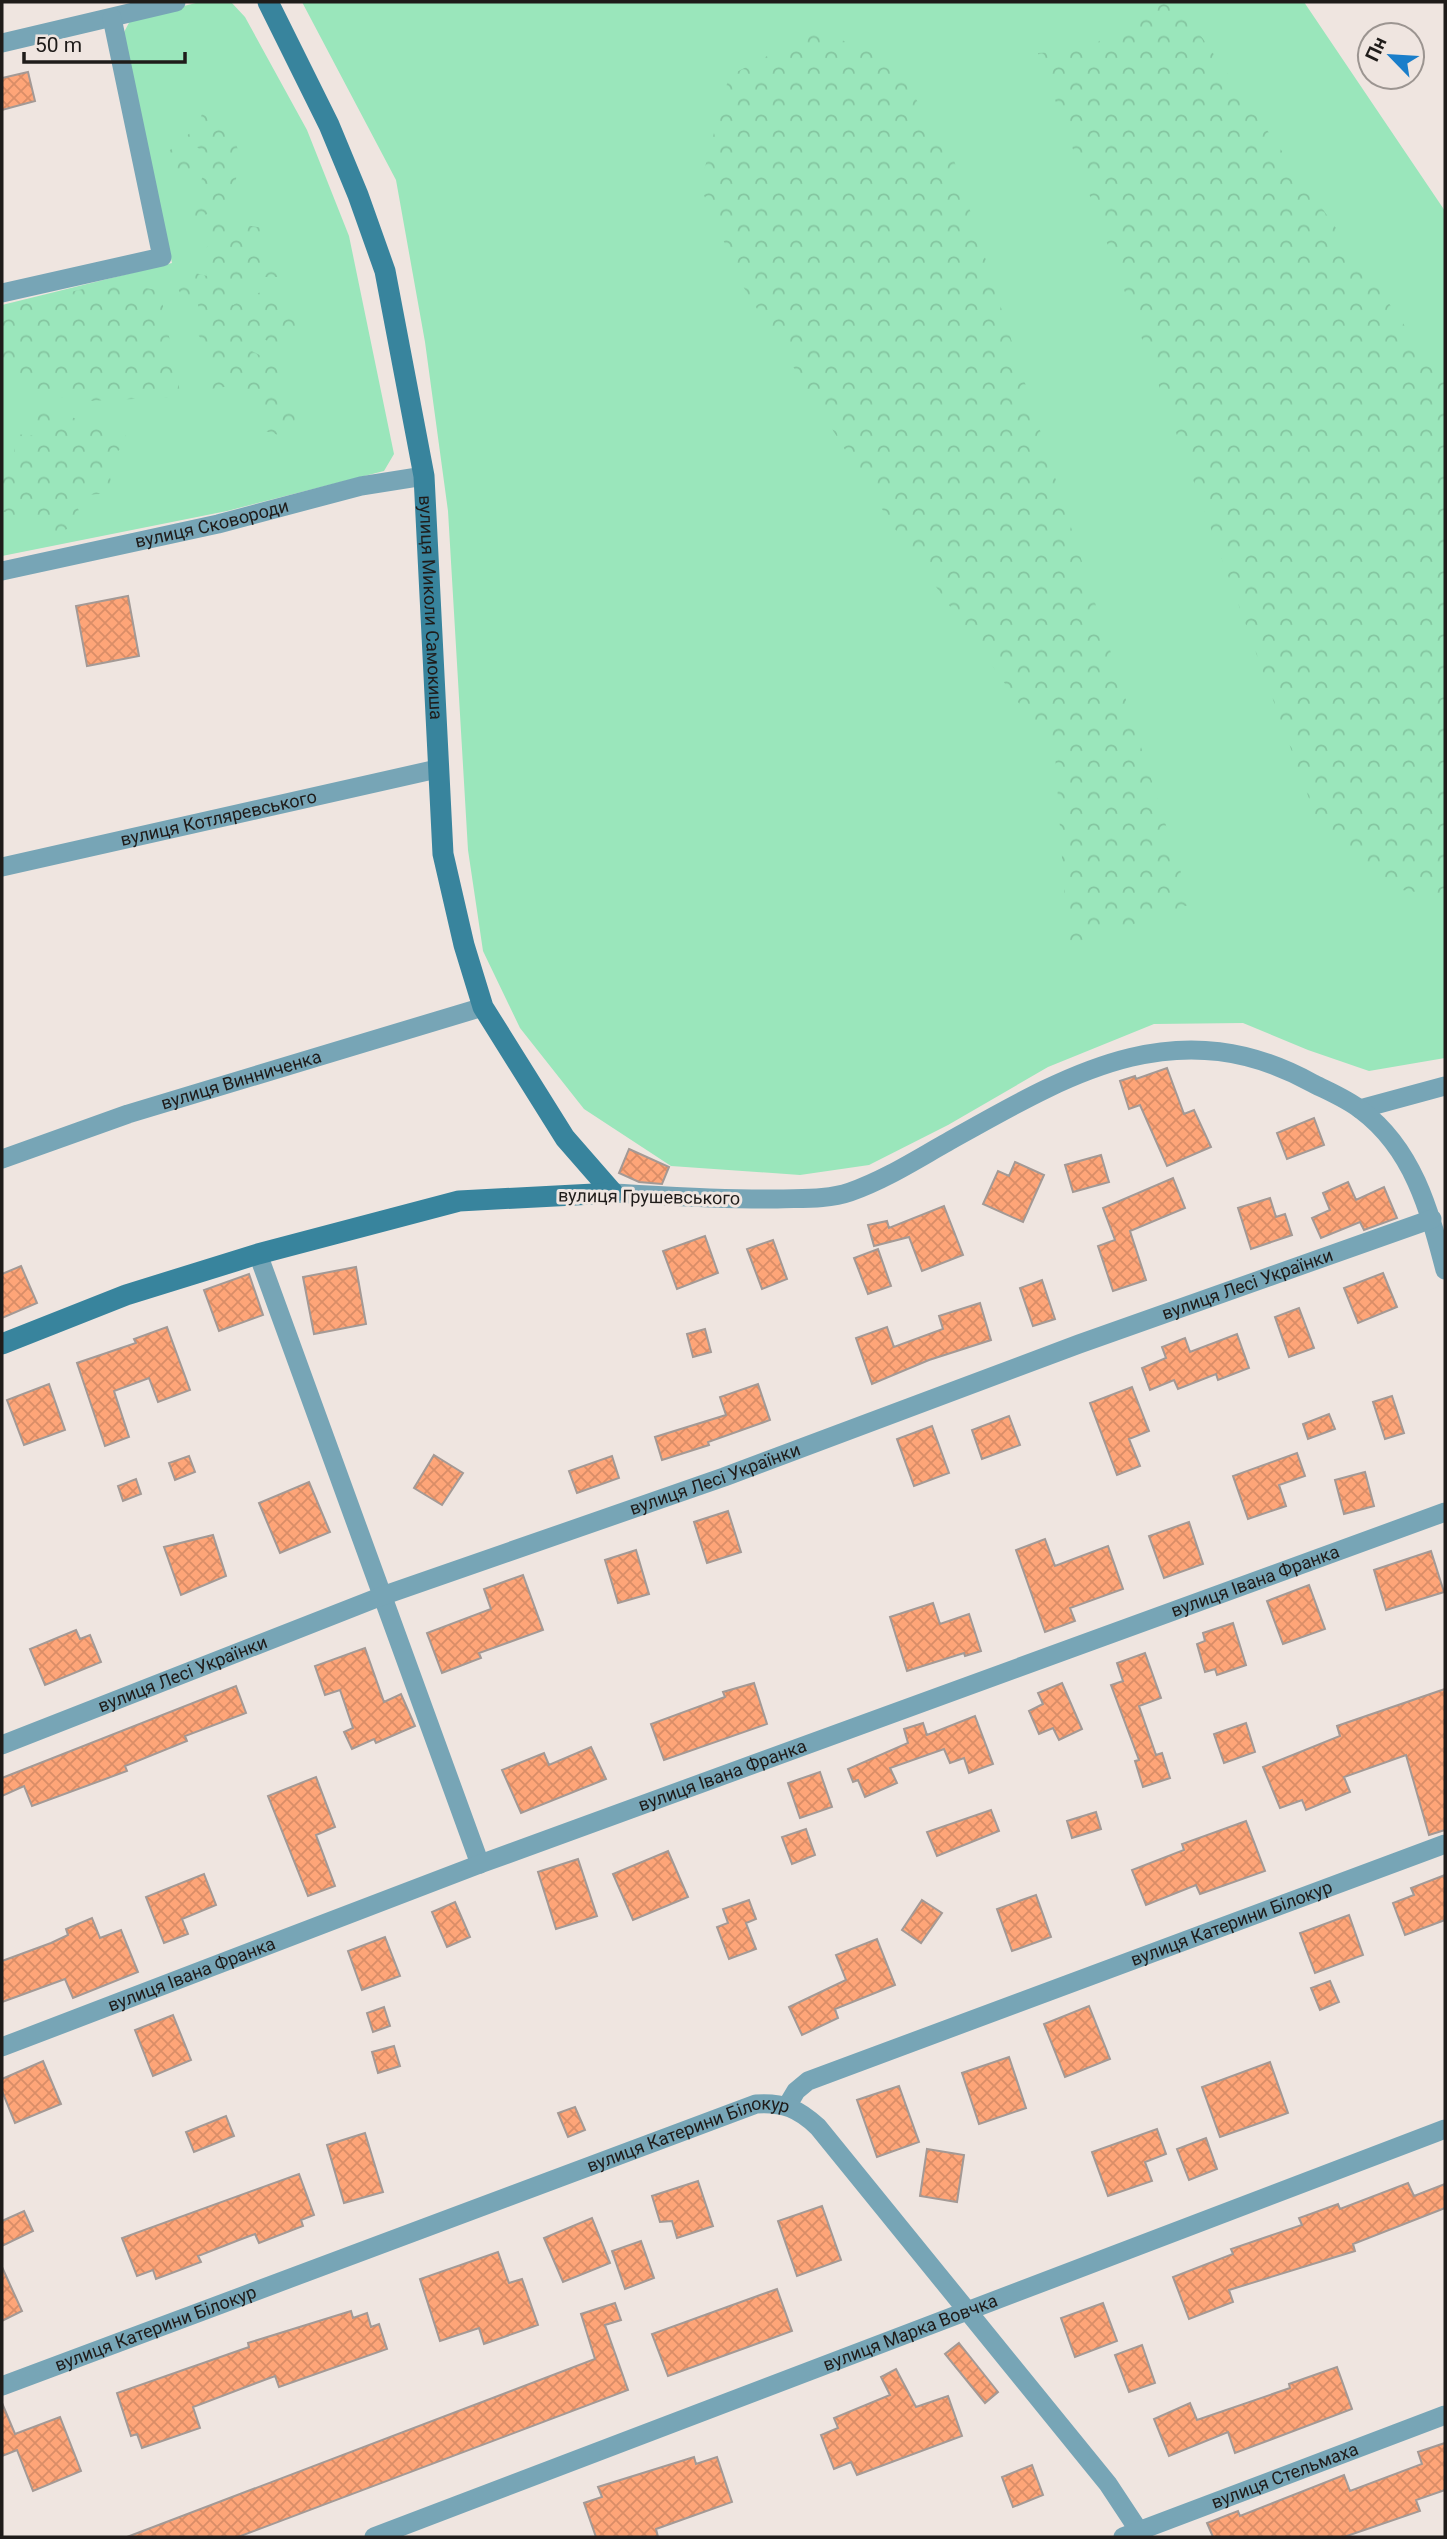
<svg xmlns="http://www.w3.org/2000/svg" width="1447" height="2539" viewBox="0 0 1447 2539" font-family="Roboto,sans-serif">
  <style>
    .green { fill: #9ae6bb }
    .forest { fill: url(#forest-crowns) }
    .building { fill: url(#building-cross-hatch); stroke: #a39995; stroke-width: 2 }
    .lines { fill: none; stroke-linecap: round; stroke-linejoin: round }
    .street { stroke: #77a5b6; stroke-width: 19 }
    .secondary { stroke: #38849d; stroke-width: 21 }
    .labels { text-anchor: middle; stroke-width: 6; stroke-linejoin: round; paint-order: stroke }
    .street-label { font-size: 18px; fill: #1f1c1a; stroke: #efe5e0 }
  </style>
  <defs>
    <pattern id="forest-crowns" width="20" height="18" patternUnits="userSpaceOnUse" patternTransform="scale(1.75)"><rect width="20" height="18" fill="#9ae6bb"/><path d="M2 6a3 3 0 1 1 6 0M12 15a3 3 0 1 1 6 0" fill="none" stroke="#84c5a0"/></pattern>
    <pattern id="building-cross-hatch" width="8" height="8" patternUnits="userSpaceOnUse" patternTransform="scale(1.75)"><rect width="8" height="8" fill="#fea578"/><path d="M0 0l8 8M0 8l8-8" fill="none" stroke="#d98d67"/></pattern>
  </defs>
  <rect width="100%" height="100%" fill="#efe5e0"/>
  <path class="green" d="M 200,2 L 231,2 L 245,17 L 307,130 L 349,236 L 394,454 L 384,471 L 227,511 L 2,556 L 2,305 L 172,263 L 123,34 L 131,19 Z
    M 302,2 L 1304,2 L 1445,211 L 1445,1058 L 1369,1071 L 1308,1050 L 1243,1023 L 1154,1024 L 1048,1067 L 948,1125 L 869,1165 L 800,1175 L 671,1166 L 584,1109 L 520,1028 L 483,951 L 468,850 L 448,511 L 425,342 L 396,180 Z"/>
  <path class="forest" d="M 1145,2 L 1177,2 L 1445,383 L 1445,896 L 1402,890 L 1323,837 L 1038,53 L 1087,50 L 1134,16 Z
    M 811,33 L 886,51 L 954,160 L 1191,904 L 1068,947 L 1055,754 L 892,525 L 744,288 L 700,186 L 729,76 Z
    M 205,106 C 248,145 241,151 231,205 L 197,218 L 180,219 L 196,193 L 211,156 L 190,143 L 177,156 L 196,155 L 198,176 L 176,177 L 163,156 L 197,127 Z
    M 208,219 L 264,228 L 253,254 L 275,253 L 286,277 L 257,277 L 225,282 L 233,305 C 259,290 268,286 295,303 L 300,328 L 279,346 L 248,332 L 241,345 L 263,357 L 290,365 L 278,395 L 296,410 L 292,439 L 265,431 L 264,408 L 247,409 L 242,384 L 212,389 L 210,354 L 196,331 L 202,320 L 197,301 L 184,300 L 177,287 L 180,269 L 207,276 L 198,256 L 214,240 Z
    M 115,281 L 160,291 L 181,397 L 87,401 L 47,395 L 2,374 L 2,309 Z
    M 28,406 C 47,407 63,416 82,420 L 88,433 L 101,422 L 122,428 L 128,442 L 107,461 L 113,493 L 73,496 L 83,521 L 59,533 L 2,511 L 2,461 L 14,457 L 15,434 L 37,436 Z"/>
  <path class="building" d="M 28,72 L 35,101 L 2,110 L 2,78 Z
    M 128,596 L 139,656 L 87,666 L 76,606 Z
    M 1167,1068 L 1184,1114 L 1194,1110 L 1211,1147 L 1167,1166 L 1140,1105 L 1129,1109 L 1120,1081 L 1135,1076 L 1136,1079 Z
    M 1314,1118 L 1324,1145 L 1287,1159 L 1277,1133 Z
    M 629,1149 L 669,1167 L 662,1184 L 639,1182 L 619,1173 Z
    M 1101,1155 L 1109,1182 L 1073,1192 L 1065,1165 Z
    M 1015,1162 L 1044,1175 L 1023,1222 L 983,1204 L 998,1171 L 1009,1176 Z
    M 1173,1178 L 1185,1208 L 1130,1231 L 1146,1280 L 1113,1291 L 1098,1246 L 1115,1240 L 1103,1208 Z
    M 1348,1182 L 1356,1200 L 1384,1187 L 1397,1218 L 1364,1230 L 1360,1222 L 1321,1238 L 1312,1218 L 1330,1210 L 1323,1193 Z
    M 1270,1198 L 1276,1217 L 1285,1214 L 1292,1235 L 1251,1249 L 1238,1208 Z
    M 944,1206 L 963,1255 L 922,1271 L 909,1237 L 874,1246 L 868,1225 L 887,1221 L 889,1228 Z
    M 705,1236 L 718,1273 L 677,1289 L 663,1251 Z
    M 773,1240 L 787,1279 L 762,1289 L 747,1249 Z
    M 878,1249 L 891,1286 L 868,1294 L 854,1258 Z
    M 21,1266 L 37,1303 L 2,1318 L 2,1274 Z
    M 356,1267 L 366,1324 L 314,1334 L 303,1277 Z
    M 1383,1273 L 1397,1307 L 1358,1323 L 1344,1288 Z
    M 249,1274 L 263,1315 L 219,1331 L 204,1290 Z
    M 1042,1280 L 1055,1319 L 1033,1326 L 1020,1288 Z
    M 980,1303 L 991,1340 L 929,1360 L 872,1384 L 856,1338 L 887,1327 L 894,1347 L 943,1329 L 939,1316 Z
    M 1299,1308 L 1314,1348 L 1289,1357 L 1275,1317 Z
    M 167,1327 L 190,1390 L 158,1402 L 149,1378 L 114,1391 L 129,1437 L 105,1446 L 77,1363 L 136,1343 L 134,1339 Z
    M 705,1329 L 711,1352 L 693,1357 L 687,1334 Z
    M 1237,1334 L 1249,1368 L 1218,1380 L 1216,1374 L 1178,1389 L 1174,1380 L 1150,1390 L 1142,1368 L 1166,1358 L 1162,1347 L 1185,1338 L 1190,1352 Z
    M 49,1384 L 65,1430 L 24,1445 L 7,1400 Z
    M 758,1384 L 770,1420 L 708,1442 L 709,1445 L 662,1460 L 655,1437 L 726,1415 L 720,1397 Z
    M 1132,1387 L 1149,1431 L 1129,1439 L 1140,1466 L 1117,1475 L 1090,1403 Z
    M 1392,1396 L 1404,1433 L 1385,1439 L 1373,1402 Z
    M 1329,1414 L 1335,1429 L 1308,1439 L 1303,1424 Z
    M 1009,1416 L 1020,1445 L 982,1459 L 972,1430 Z
    M 932,1426 L 949,1473 L 914,1486 L 897,1439 Z
    M 1297,1453 L 1305,1476 L 1279,1485 L 1286,1506 L 1248,1519 L 1233,1476 Z
    M 434,1455 L 463,1473 L 442,1505 L 414,1488 Z
    M 189,1456 L 195,1472 L 175,1480 L 169,1463 Z
    M 612,1456 L 619,1478 L 577,1493 L 569,1471 Z
    M 1365,1472 L 1374,1506 L 1344,1514 L 1335,1480 Z
    M 136,1479 L 141,1494 L 123,1501 L 118,1486 Z
    M 309,1482 L 330,1532 L 280,1553 L 259,1503 Z
    M 728,1511 L 741,1552 L 707,1563 L 694,1522 Z
    M 1189,1522 L 1203,1564 L 1164,1578 L 1149,1536 Z
    M 213,1535 L 226,1576 L 181,1595 L 164,1547 Z
    M 1045,1539 L 1055,1566 L 1108,1546 L 1123,1589 L 1070,1608 L 1075,1621 L 1045,1632 L 1016,1550 Z
    M 636,1550 L 649,1594 L 618,1603 L 605,1560 Z
    M 1431,1551 L 1444,1592 L 1386,1610 L 1374,1570 Z
    M 523,1575 L 543,1630 L 479,1653 L 481,1658 L 442,1673 L 427,1633 L 491,1609 L 484,1589 Z
    M 1309,1585 L 1325,1629 L 1283,1644 L 1267,1601 Z
    M 933,1603 L 940,1624 L 969,1614 L 981,1651 L 965,1656 L 964,1653 L 907,1671 L 890,1617 Z
    M 1233,1623 L 1246,1665 L 1217,1675 L 1215,1669 L 1205,1672 L 1197,1644 L 1205,1641 L 1203,1633 Z
    M 76,1630 L 80,1639 L 90,1635 L 101,1662 L 45,1685 L 30,1649 Z
    M 365,1648 L 384,1702 L 401,1694 L 415,1726 L 376,1743 L 374,1739 L 352,1749 L 344,1732 L 353,1728 L 340,1690 L 325,1695 L 315,1666 Z
    M 1145,1653 L 1161,1698 L 1139,1706 L 1156,1755 L 1162,1753 L 1170,1778 L 1143,1787 L 1135,1761 L 1139,1760 L 1111,1685 L 1123,1681 L 1117,1663 Z
    M 754,1683 L 767,1724 L 664,1760 L 651,1724 L 725,1697 L 723,1692 Z
    M 1062,1683 L 1082,1729 L 1059,1740 L 1053,1728 L 1039,1734 L 1029,1711 L 1043,1704 L 1038,1693 Z
    M 236,1686 L 246,1713 L 185,1736 L 187,1741 L 125,1766 L 127,1771 L 32,1806 L 24,1786 L 2,1796 L 2,1778 Z
    M 1445,1689 L 1445,1830 L 1429,1835 L 1406,1755 L 1344,1777 L 1350,1792 L 1306,1810 L 1302,1800 L 1280,1808 L 1263,1767 L 1340,1736 L 1337,1726 Z
    M 975,1716 L 993,1764 L 969,1773 L 964,1758 L 950,1763 L 944,1749 L 890,1768 L 897,1783 L 865,1797 L 858,1780 L 853,1782 L 848,1769 L 908,1743 L 904,1729 L 923,1723 L 927,1735 Z
    M 1246,1723 L 1255,1752 L 1224,1763 L 1214,1734 Z
    M 591,1747 L 606,1779 L 521,1813 L 502,1770 L 544,1753 L 549,1765 Z
    M 820,1772 L 832,1807 L 800,1818 L 788,1783 Z
    M 316,1777 L 335,1827 L 316,1835 L 335,1886 L 308,1896 L 268,1796 Z
    M 991,1810 L 999,1831 L 937,1856 L 927,1832 Z
    M 1096,1812 L 1101,1829 L 1072,1838 L 1067,1821 Z
    M 1246,1821 L 1265,1871 L 1200,1894 L 1196,1885 L 1146,1905 L 1132,1870 L 1184,1850 L 1182,1844 Z
    M 806,1829 L 815,1855 L 792,1864 L 782,1837 Z
    M 668,1851 L 688,1897 L 633,1920 L 613,1874 Z
    M 578,1859 L 597,1916 L 556,1929 L 538,1872 Z
    M 204,1874 L 216,1905 L 182,1919 L 188,1934 L 164,1943 L 146,1897 Z
    M 1445,1875 L 1445,1920 L 1405,1935 L 1393,1903 L 1414,1895 L 1411,1888 Z
    M 1036,1895 L 1051,1937 L 1012,1951 L 997,1909 Z
    M 749,1900 L 756,1919 L 746,1923 L 756,1949 L 729,1959 L 717,1927 L 728,1923 L 723,1909 Z
    M 922,1900 L 942,1913 L 921,1943 L 902,1930 Z
    M 455,1902 L 470,1937 L 447,1947 L 432,1912 Z
    M 1349,1915 L 1363,1955 L 1315,1973 L 1300,1933 Z
    M 92,1918 L 100,1938 L 121,1930 L 138,1972 L 73,1998 L 65,1979 L 2,2002 L 2,1961 L 51,1943 L 68,1935 L 66,1929 Z
    M 385,1937 L 400,1976 L 362,1990 L 348,1951 Z
    M 877,1939 L 895,1985 L 835,2009 L 838,2018 L 802,2035 L 789,2007 L 846,1980 L 836,1955 Z
    M 1330,1981 L 1339,2002 L 1320,2010 L 1311,1988 Z
    M 1089,2006 L 1110,2059 L 1065,2077 L 1044,2024 Z
    M 384,2007 L 390,2026 L 373,2032 L 367,2013 Z
    M 173,2015 L 191,2060 L 153,2076 L 135,2030 Z
    M 394,2046 L 400,2066 L 378,2073 L 372,2052 Z
    M 1009,2057 L 1026,2108 L 979,2124 L 962,2073 Z
    M 43,2061 L 61,2104 L 15,2123 L 2,2091 L 2,2079 Z
    M 1270,2062 L 1288,2113 L 1220,2137 L 1202,2087 Z
    M 899,2086 L 919,2142 L 877,2157 L 857,2100 Z
    M 575,2107 L 585,2130 L 568,2137 L 558,2113 Z
    M 226,2116 L 234,2136 L 194,2152 L 186,2132 Z
    M 1157,2129 L 1166,2154 L 1145,2162 L 1152,2181 L 1108,2196 L 1092,2152 Z
    M 365,2133 L 383,2192 L 344,2203 L 327,2145 Z
    M 1206,2138 L 1217,2169 L 1189,2180 L 1177,2149 Z
    M 927,2149 L 964,2155 L 957,2202 L 920,2196 Z
    M 299,2174 L 314,2215 L 301,2220 L 303,2226 L 259,2243 L 255,2234 L 239,2240 L 198,2256 L 201,2262 L 156,2279 L 153,2270 L 137,2276 L 122,2238 Z
    M 698,2181 L 713,2226 L 677,2238 L 672,2221 L 660,2222 L 652,2196 Z
    M 1408,2183 L 1414,2196 L 1445,2184 L 1445,2208 L 1353,2244 L 1355,2251 L 1229,2290 L 1233,2302 L 1189,2319 L 1173,2277 L 1233,2254 L 1231,2249 L 1302,2225 L 1299,2218 L 1338,2204 L 1340,2209 Z
    M 822,2206 L 841,2260 L 797,2276 L 778,2221 Z
    M 24,2211 L 33,2231 L 2,2246 L 2,2221 Z
    M 592,2218 L 610,2263 L 563,2282 L 544,2238 Z
    M 641,2241 L 654,2278 L 625,2289 L 612,2251 Z
    M 498,2252 L 509,2283 L 522,2279 L 538,2325 L 484,2344 L 479,2328 L 440,2341 L 420,2279 Z
    M 2,2267 L 22,2311 L 2,2321 Z
    M 777,2289 L 792,2331 L 668,2376 L 652,2334 Z
    M 615,2303 L 621,2320 L 605,2325 L 628,2390 L 238,2537 L 127,2537 L 595,2359 L 581,2314 Z
    M 1103,2303 L 1117,2341 L 1075,2357 L 1061,2318 Z
    M 351,2311 L 353,2318 L 367,2313 L 371,2327 L 379,2324 L 387,2349 L 279,2387 L 275,2376 L 193,2407 L 200,2428 L 142,2448 L 137,2434 L 131,2436 L 117,2393 L 249,2347 L 248,2343 Z
    M 959,2343 L 998,2392 L 985,2403 L 945,2354 Z
    M 1142,2345 L 1155,2383 L 1129,2392 L 1115,2355 Z
    M 1337,2367 L 1352,2409 L 1235,2453 L 1228,2432 L 1169,2456 L 1154,2419 L 1190,2403 L 1197,2420 L 1290,2388 L 1289,2384 Z
    M 896,2369 L 916,2407 L 948,2396 L 962,2436 L 857,2475 L 851,2462 L 834,2469 L 821,2435 L 838,2428 L 834,2418 L 890,2395 L 881,2377 Z
    M 2,2403 L 15,2434 L 60,2417 L 81,2471 L 33,2491 L 17,2450 L 2,2456 Z
    M 1445,2443 L 1445,2490 L 1416,2500 L 1420,2511 L 1344,2537 L 1213,2537 L 1207,2523 L 1238,2511 L 1240,2516 L 1344,2475 L 1350,2491 L 1422,2464 L 1418,2452 Z
    M 694,2457 L 696,2464 L 717,2457 L 732,2502 L 656,2529 L 658,2537 L 596,2537 L 584,2503 L 602,2497 L 598,2487 Z
    M 1032,2465 L 1043,2495 L 1013,2507 L 1002,2477 Z"/>
  <g class="lines">
    <g class="street">
      <path d="M 2,43 L 176,2"/>
      <path d="M 2,293 L 162,257 L 112,18"/>
      <path id="s1" d="M 2,571 L 218,524 L 361,486 L 424,476"/>
      <path id="s2" d="M 2,867 L 437,769"/>
      <path d="M 1360,1109 L 1445,1086"/>
      <path id="s3" d="M 2,1159 L 128,1114 L 483,1007"/>
      <path d="M 613,1193 C 667,1196 722,1200 777,1199 C 800,1198 827,1200 850,1192 C 884,1180 914,1161 944,1144 C 1067,1075 1176,1007 1314,1084 C 1330,1092 1347,1099 1361,1110 C 1413,1149 1429,1209 1445,1270"/>
      <path d="M 258,1254 L 480,1864"/>
      <path id="s4" d="M 2,1745 L 382,1596 L 724,1477 L 1079,1344 L 1432,1219"/>
      <path id="s5" d="M 2,2047 L 480,1864 L 1445,1512"/>
      <path id="s6" d="M 787,2106 L 796,2091 L 808,2081 L 1445,1844"/>
      <path id="s7" d="M 2,2386 L 756,2104 C 783,2102 799,2109 818,2127 L 1108,2484 L 1143,2537"/>
      <path id="s8" d="M 374,2537 L 1445,2129"/>
      <path id="s9" d="M 1123,2537 L 1445,2415"/>
    </g>
    <g class="secondary">
      <path id="s10" d="M 268,2 L 329,125 L 358,195 L 385,271 L 424,476 L 443,854 L 464,945 L 483,1007 L 565,1138 L 613,1193"/>
      <path d="M 2,1344 L 126,1295 L 258,1254 L 459,1201 L 613,1193"/>
    </g>
  </g>
  <g class="labels">
    <g class="street-label">
      <text dy="6" stroke="none"><textPath href="#s1" startOffset="215">вулиця Сковороди</textPath></text>
      <text dy="6" stroke="none"><textPath href="#s10" startOffset="634">вулиця Миколи Самокиша</textPath></text>
      <text dy="6" stroke="none"><textPath href="#s2" startOffset="222">вулиця Котляревського</textPath></text>
      <text dy="6" stroke="none"><textPath href="#s3" startOffset="252">вулиця Винниченка</textPath></text>
      <text transform="translate(649 1197) rotate(1)" y="6">вулиця Грушевського</text>
      <text dy="6" stroke="none"><textPath href="#s4" startOffset="1328">вулиця Лесі Українки</textPath></text>
      <text dy="6" stroke="none"><textPath href="#s4" startOffset="761">вулиця Лесі Українки</textPath></text>
      <text dy="6" stroke="none"><textPath href="#s5" startOffset="1337">вулиця Івана Франка</textPath></text>
      <text dy="6" stroke="none"><textPath href="#s4" startOffset="194">вулиця Лесі Українки</textPath></text>
      <text dy="6" stroke="none"><textPath href="#s5" startOffset="770">вулиця Івана Франка</textPath></text>
      <text dy="6" stroke="none"><textPath href="#s6" startOffset="485">вулиця Катерини Білокур</textPath></text>
      <text dy="6" stroke="none"><textPath href="#s5" startOffset="203">вулиця Івана Франка</textPath></text>
      <text dy="6" stroke="none"><textPath href="#s7" startOffset="732">вулиця Катерини Білокур</textPath></text>
      <text dy="6" stroke="none"><textPath href="#s7" startOffset="164">вулиця Катерини Білокур</textPath></text>
      <text dy="6" stroke="none"><textPath href="#s8" startOffset="574">вулиця Марка Вовчка</textPath></text>
      <text dy="6" stroke="none"><textPath href="#s9" startOffset="173">вулиця Стельмаха</textPath></text>
    </g>
  </g>
  <rect width="1447" height="2539" fill="none" stroke="#1f1c1a" stroke-width="7"/>
  <g transform="translate(1391 56) rotate(295)"><circle r="33" fill="#efe5e0" stroke="#9c9591" stroke-width="2"/>
  <path d="M0-5L12 26L0 18L-12 26Z" fill="#1a7eca"/>
  <text y="-10" font-size="19" font-weight="bold" text-anchor="middle" fill="#1f1c1a">Пн</text>
  </g>
  <path d="M24 52v10h161v-10" fill="none" stroke="#1f1c1a" stroke-width="3.5"/>
  <text x="35" y="52" font-size="21" fill="#1f1c1a" stroke="#efe5e0" stroke-width="5" paint-order="stroke">50 m</text>
</svg>
